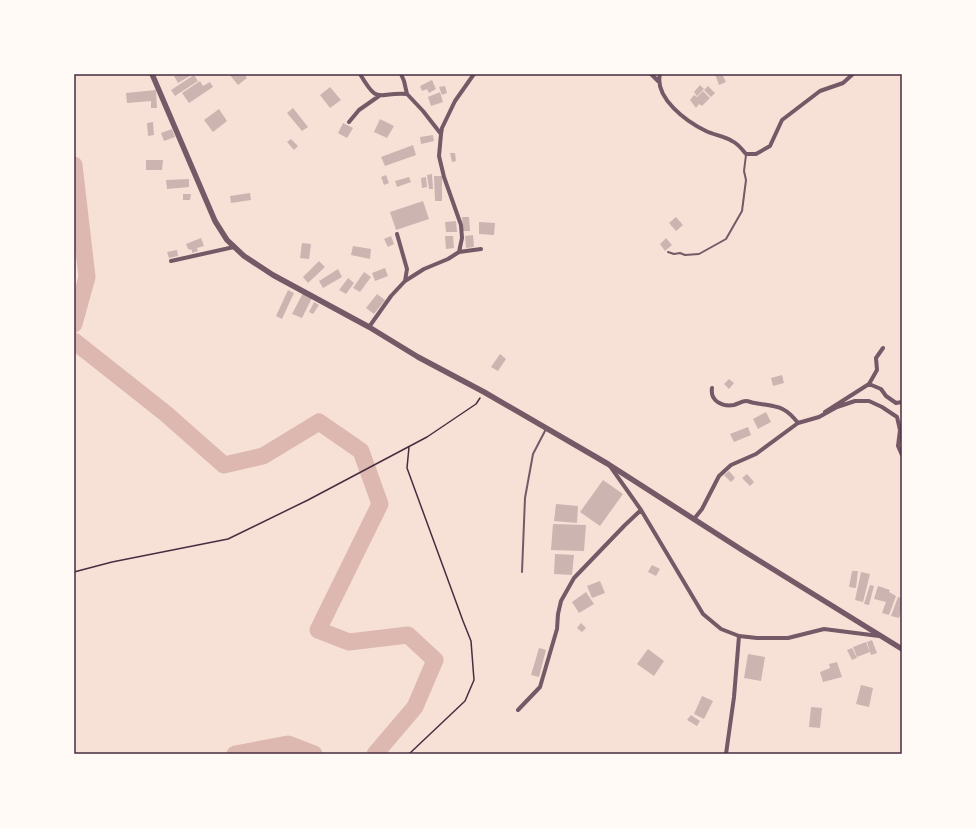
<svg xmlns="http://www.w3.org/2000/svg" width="976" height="828" viewBox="0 0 976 828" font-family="'Space Grotesk',sans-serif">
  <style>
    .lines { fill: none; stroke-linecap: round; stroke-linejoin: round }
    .river { stroke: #dcb8b0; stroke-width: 17 }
    .building { fill: #ccb4b1 }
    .path { stroke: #4a2c40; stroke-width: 1.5 }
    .service { stroke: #755966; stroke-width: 2 }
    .minor { stroke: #755966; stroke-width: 4 }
    .tertiary { stroke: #755966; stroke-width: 5.5 }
    .neatline { fill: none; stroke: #4a2c40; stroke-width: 1.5 }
  </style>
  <rect width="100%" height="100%" fill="#f7e1d7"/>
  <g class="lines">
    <path class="river" d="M 74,165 L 87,277 L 74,324
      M 74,341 L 165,413 L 224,465 L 263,456 L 319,422 L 361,451 L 380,504 L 318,630 L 349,642 L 408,635 L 435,660 L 415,707 L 375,754
      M 235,754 L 288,744 L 314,754"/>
  </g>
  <path class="building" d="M 178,74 L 193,74 L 178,83 L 174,76 Z
    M 229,74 L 244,74 L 247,78 L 238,85 Z
    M 715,74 L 722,74 L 726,82 L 719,85 Z
    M 194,75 L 198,81 L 175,96 L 171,90 Z
    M 432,80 L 436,89 L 429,93 L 427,89 L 422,91 L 420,86 Z
    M 200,81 L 203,86 L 210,82 L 213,87 L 189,103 L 182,93 Z
    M 700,85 L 704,89 L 697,96 L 694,92 Z
    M 445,86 L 447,93 L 442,95 L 439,87 Z
    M 708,86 L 715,93 L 711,97 L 704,90 Z
    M 330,87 L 341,100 L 330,108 L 320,95 Z
    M 156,90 L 157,108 L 151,108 L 151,101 L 127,103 L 126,93 Z
    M 703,91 L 710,98 L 702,106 L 699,104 L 696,108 L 690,100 L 694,95 L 697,97 Z
    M 440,92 L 443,102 L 431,106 L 428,97 Z
    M 293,108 L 308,127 L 302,131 L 287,113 Z
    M 219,109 L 227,121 L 213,132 L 204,120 Z
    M 380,119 L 394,126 L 387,138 L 374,132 Z
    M 153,122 L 154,135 L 148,136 L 147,123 Z
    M 343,123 L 353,128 L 347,138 L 338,133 Z
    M 172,129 L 175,137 L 164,141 L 161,133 Z
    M 433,135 L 434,141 L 421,144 L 420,137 Z
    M 291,139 L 298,146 L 294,150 L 287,142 Z
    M 413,145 L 416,155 L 385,166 L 381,157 Z
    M 450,153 L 455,153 L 456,161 L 452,162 Z
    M 146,160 L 163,160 L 162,170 L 146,170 Z
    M 432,174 L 433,189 L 429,189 L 427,175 Z
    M 386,175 L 389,183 L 384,185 L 381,177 Z
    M 434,176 L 442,176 L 442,201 L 435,201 Z
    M 409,177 L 411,182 L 397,187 L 395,181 Z
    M 426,177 L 427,187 L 422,188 L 421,178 Z
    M 189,179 L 189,187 L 167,189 L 166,180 Z
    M 250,193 L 251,200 L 231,203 L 230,196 Z
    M 183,194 L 191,194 L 190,200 L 183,200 Z
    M 423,201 L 429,219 L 396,230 L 390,212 Z
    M 462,217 L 469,217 L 470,231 L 463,231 Z
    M 676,217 L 683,225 L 676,231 L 669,223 Z
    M 456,221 L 457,232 L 446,232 L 445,222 Z
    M 479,222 L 495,223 L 494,235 L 479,234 Z
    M 473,235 L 474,247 L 466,248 L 465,236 Z
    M 391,236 L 394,244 L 388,247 L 384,239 Z
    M 445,236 L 453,236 L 454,248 L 446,249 Z
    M 201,238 L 204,246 L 197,248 L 198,251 L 192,253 L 192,250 L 188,249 L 186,244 Z
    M 666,238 L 672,245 L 665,251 L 660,244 Z
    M 302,243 L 311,244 L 309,259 L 300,258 Z
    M 353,246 L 371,249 L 370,259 L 351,255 Z
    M 177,250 L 178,256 L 169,258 L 167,252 Z
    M 319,261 L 325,267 L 308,283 L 303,277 Z
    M 385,268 L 388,276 L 375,281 L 372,273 Z
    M 338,269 L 342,277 L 323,288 L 319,281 Z
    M 364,272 L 371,277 L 360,292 L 353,288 Z
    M 348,278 L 354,283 L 346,294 L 339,290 Z
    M 288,290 L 294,293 L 282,319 L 276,316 Z
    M 303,293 L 312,298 L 302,318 L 292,314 Z
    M 377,294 L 385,300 L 374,314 L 366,308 Z
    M 314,302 L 319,305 L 313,314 L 309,312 Z
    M 500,354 L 506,359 L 498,371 L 491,367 Z
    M 782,375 L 784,383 L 773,386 L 771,378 Z
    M 729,379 L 734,383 L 729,389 L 724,384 Z
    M 766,412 L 771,422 L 758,429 L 753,419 Z
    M 748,427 L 751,435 L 734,442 L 730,434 Z
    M 729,471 L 735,478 L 731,482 L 724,475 Z
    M 747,474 L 754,482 L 750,486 L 742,478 Z
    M 603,480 L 623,494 L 600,526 L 580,512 Z
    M 556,504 L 578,506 L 577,523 L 554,521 Z
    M 553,524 L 586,525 L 584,551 L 551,550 Z
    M 555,554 L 574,555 L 572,575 L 554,574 Z
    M 652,565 L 660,569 L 656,576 L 648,572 Z
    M 852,571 L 858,571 L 856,588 L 849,587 Z
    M 861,572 L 870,574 L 863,602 L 855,600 Z
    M 600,581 L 605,593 L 592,598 L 587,586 Z
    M 870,585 L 874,586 L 869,605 L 864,604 Z
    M 878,586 L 890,590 L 889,592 L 896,596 L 889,615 L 882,613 L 886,602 L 874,599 Z
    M 586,592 L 594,604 L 579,613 L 572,602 Z
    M 898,597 L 902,598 L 902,609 L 899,618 L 891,616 Z
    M 581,623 L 586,628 L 582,632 L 577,628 Z
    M 872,640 L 877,653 L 871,655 L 867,642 Z
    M 866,642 L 870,652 L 857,657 L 853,647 Z
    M 539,648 L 546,650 L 539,677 L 531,675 Z
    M 852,648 L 857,658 L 852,660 L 847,650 Z
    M 648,649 L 664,661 L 654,676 L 637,664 Z
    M 748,654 L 765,657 L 761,681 L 744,678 Z
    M 837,662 L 842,677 L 823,682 L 820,672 L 830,668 L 829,664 Z
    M 861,685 L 873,688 L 869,707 L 856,704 Z
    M 702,696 L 713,701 L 704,719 L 694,714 Z
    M 811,707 L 822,708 L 820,728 L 809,727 Z
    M 691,715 L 700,721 L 697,726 L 687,720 Z"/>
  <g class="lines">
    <path class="path" d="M 409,447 L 407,468 L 463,621 L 471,641 L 474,680 L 465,701 L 409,754
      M 74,572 L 112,562 L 228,539 L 308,500 L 427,437 L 476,404 L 480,398
      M 74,753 L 77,754"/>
    <path class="service" d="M 668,252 L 674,254 L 680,253 L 685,255 L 699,254 L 726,239 L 742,211 L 746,180 L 744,171 L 746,155
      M 522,572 L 525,498 L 533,454 L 546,429"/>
    <path class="minor" d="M 360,74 C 379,106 376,92 407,94 L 423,111 L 441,134
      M 401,74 L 404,81 L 407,94
      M 651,74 L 658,81
      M 660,74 C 654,98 687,122 706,131 C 714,135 724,136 732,141 C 737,143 742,149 746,154 L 756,154 L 770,146 L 782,120 L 820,91 L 843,83 L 853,74
      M 349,122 L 359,110 L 379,96
      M 397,234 L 407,269 L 405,281
      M 459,252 L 462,238 L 461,225 L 444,177 L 439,156 L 441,134 L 442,128 L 455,101 L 474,74
      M 171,261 L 234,247
      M 369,327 L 391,296 L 405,281 L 424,269 L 448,259 L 459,252 L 481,249
      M 869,384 L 881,389 L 886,396 L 896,403 L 902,402
      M 712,388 C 710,401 722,407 734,405 C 738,404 742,401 746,401 C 749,401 752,403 755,403 C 777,407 784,405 798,423
      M 825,412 L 869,384 L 877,370 L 876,358 L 883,348
      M 610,466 L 641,510 L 703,614 L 721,629 L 739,636 L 757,638 L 788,638 L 824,629 L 879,636
      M 694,519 L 702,509 L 719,476 L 731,465 L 756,454 L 798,423 L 819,417 L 837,407 L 855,401 L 869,401 L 882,407 L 897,417 L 900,430 L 898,446 L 902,455
      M 518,710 L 540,687 L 557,629 L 558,614 L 561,601 L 574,578 L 625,525 L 641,510
      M 726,754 L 734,697 L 739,636"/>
    <path class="tertiary" d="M 152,74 L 215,221 L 227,240 L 244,256 L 273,275 L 369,327 L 418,357 L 484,392 L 608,464 L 742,550 L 902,649"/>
  </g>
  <rect width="976" height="828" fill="none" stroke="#fffaf5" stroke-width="150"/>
  <rect x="75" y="75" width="826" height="678" class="neatline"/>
</svg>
